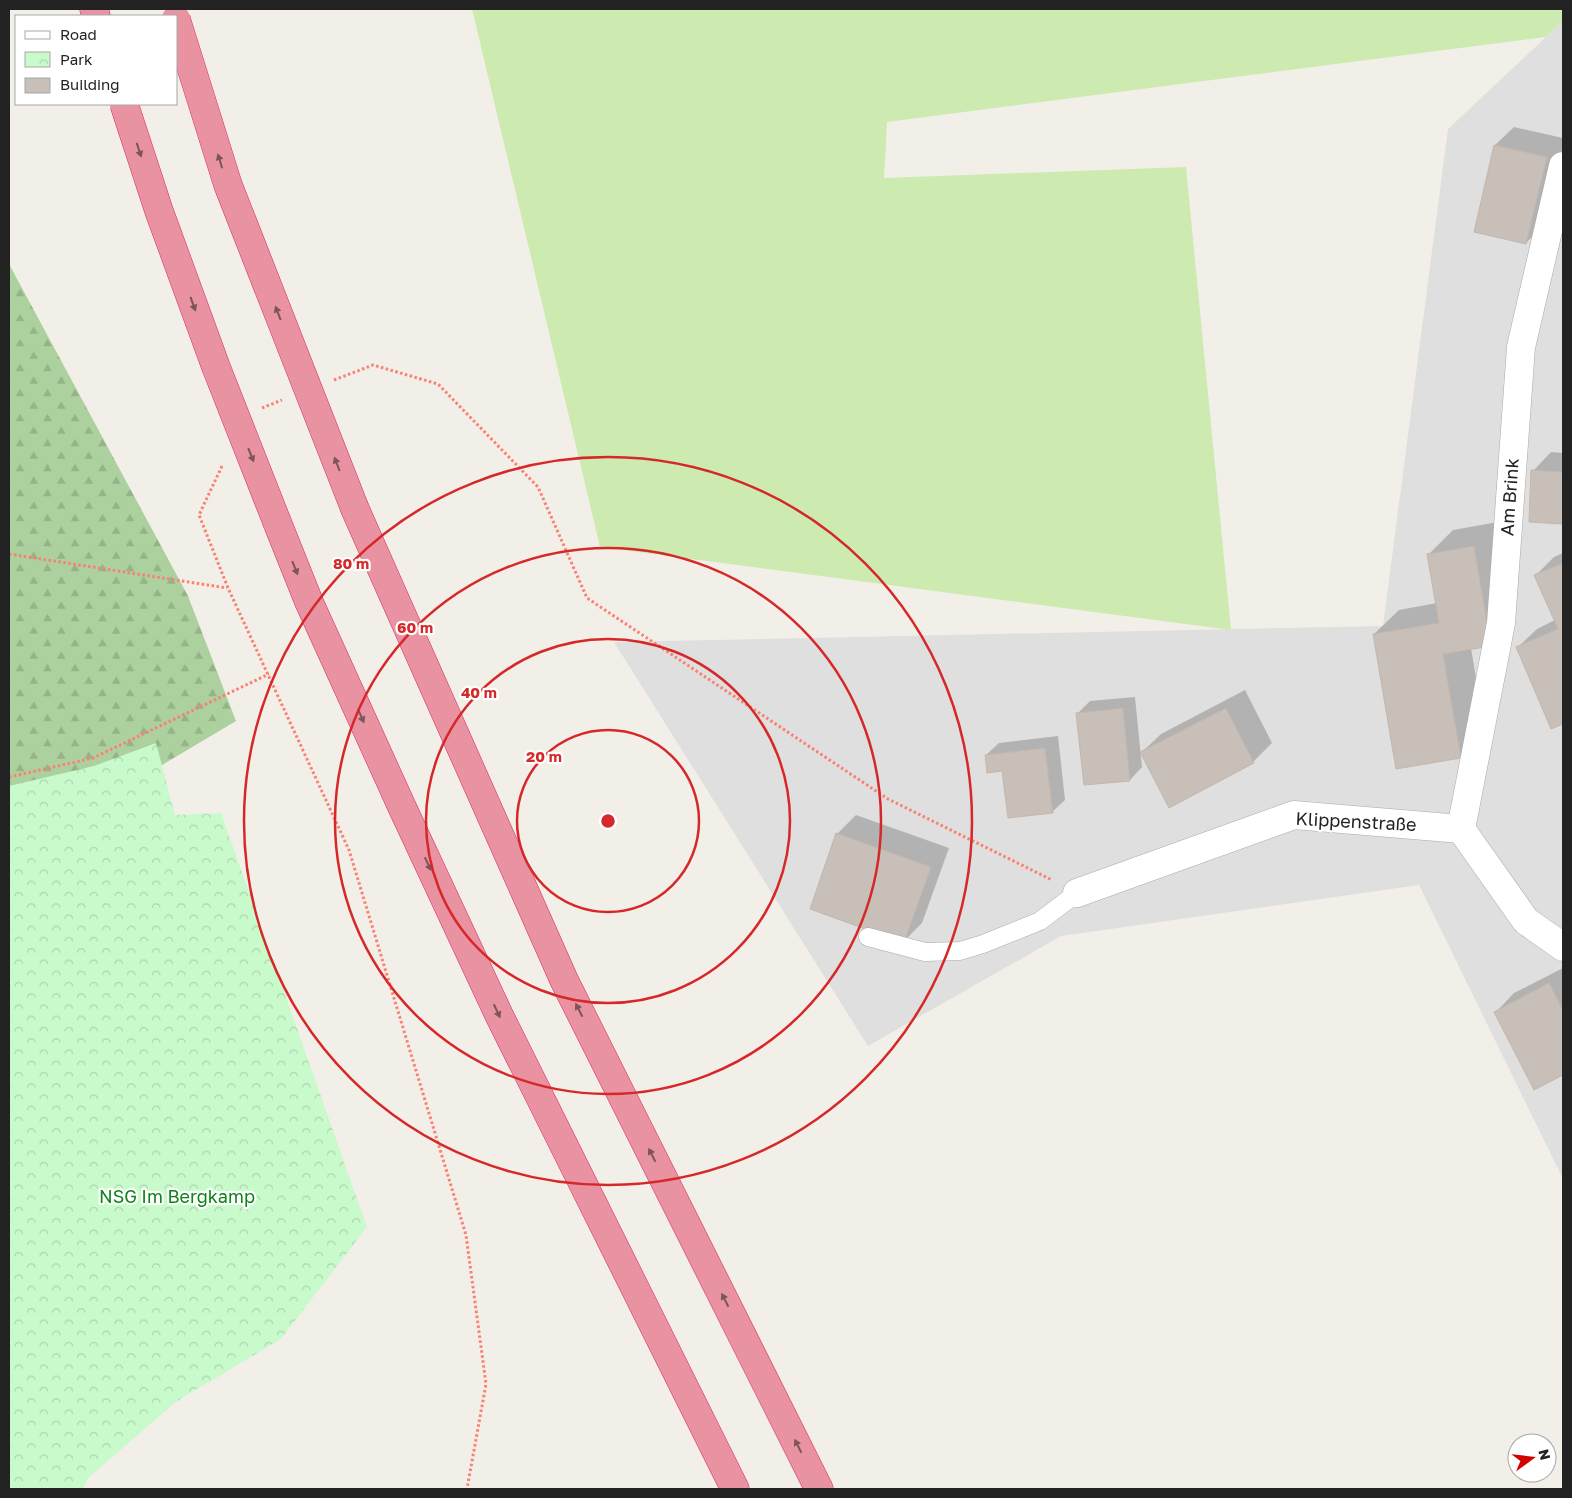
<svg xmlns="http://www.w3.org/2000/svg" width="1572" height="1498" viewBox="0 0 1572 1498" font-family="'Golos Text',sans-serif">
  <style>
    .residential { fill: #e0dfdf }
    .grass { fill: #cdebb0 }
    .forest { fill: url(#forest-firs) }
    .park { fill: url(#park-crowns) }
    .shadow { fill: #0003 }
    .building { fill: #c7bfb8; stroke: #c4b6ab }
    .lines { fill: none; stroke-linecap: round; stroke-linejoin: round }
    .service-casing { stroke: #a9a9a9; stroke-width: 19 }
    .minor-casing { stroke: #a9a9a9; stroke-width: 29 }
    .motorway-casing { stroke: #dc2a67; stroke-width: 29 }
    .path { stroke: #fa8072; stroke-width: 3; stroke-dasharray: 2.5 2.5; stroke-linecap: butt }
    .service { stroke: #fff; stroke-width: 18 }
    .minor { stroke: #fff; stroke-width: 28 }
    .motorway { stroke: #e892a2; stroke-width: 28 }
    .motorway-bridge-casing { stroke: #dc2a67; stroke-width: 29; stroke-linecap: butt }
    .motorway-bridge { stroke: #e892a2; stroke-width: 28 }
    .oneway { fill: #7b545c }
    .ring { fill: none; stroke: #d62828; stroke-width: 2.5 }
    .labels { text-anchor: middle; stroke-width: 4.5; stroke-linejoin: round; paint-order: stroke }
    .street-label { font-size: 18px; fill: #222; stroke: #fff }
    .park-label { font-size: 18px; fill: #0c8416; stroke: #fff }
    .centre { fill: #d62828; stroke: #fff; stroke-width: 2.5 }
    .ring-label { font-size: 15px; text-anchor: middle; font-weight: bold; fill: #d62828; stroke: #fff; stroke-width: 4.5; stroke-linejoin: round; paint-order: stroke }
  </style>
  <defs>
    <pattern id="forest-firs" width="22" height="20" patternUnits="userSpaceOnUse" patternTransform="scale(1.25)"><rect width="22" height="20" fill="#add19e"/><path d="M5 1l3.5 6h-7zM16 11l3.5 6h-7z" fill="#95b388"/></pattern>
    <pattern id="park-crowns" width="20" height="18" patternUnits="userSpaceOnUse" patternTransform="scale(1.25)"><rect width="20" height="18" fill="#c8facc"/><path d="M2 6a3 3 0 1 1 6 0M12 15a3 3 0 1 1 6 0" fill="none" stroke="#acd6af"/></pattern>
  </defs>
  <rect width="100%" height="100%" fill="#f2efe9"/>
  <path class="residential" d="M 1563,21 L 1563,1179 L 1419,885 L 1061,936 L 868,1046 L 614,642 L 1383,626 L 1448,129 Z"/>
  <path class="grass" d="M 472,9 L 1563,9 L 1563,21 L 1546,37 L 887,122 L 884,178 L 1186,167 L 1231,630 L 600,547 Z"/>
  <path class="forest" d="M 9,264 L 188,596 L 236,721 L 9,856 Z"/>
  <path class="park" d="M 156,743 L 175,815 L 221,813 L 367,1227 L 281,1339 L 177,1401 L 88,1478 L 83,1489 L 9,1489 L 9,786 L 94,766 Z"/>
  <path class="shadow" d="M 1514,127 L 1563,138 L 1563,145 L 1545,224 L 1526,243 L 1495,145 Z
    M 1551,452 L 1563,453 L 1563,523 L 1530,521 L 1533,471 Z
    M 1498,522 L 1515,620 L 1490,645 L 1471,648 L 1485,732 L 1461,756 L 1374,634 L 1399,610 L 1437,603 L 1428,555 L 1453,530 Z
    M 1563,553 L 1563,722 L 1552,727 L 1518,647 L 1537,629 L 1555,620 L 1536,575 L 1554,557 Z
    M 1245,690 L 1272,743 L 1253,762 L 1142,752 L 1161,734 Z
    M 1135,697 L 1142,767 L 1130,780 L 1078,713 L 1090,701 Z
    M 1058,736 L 1065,800 L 1052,812 L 986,755 L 999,743 Z
    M 856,815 L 949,848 L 922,923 L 904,941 L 837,834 Z
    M 1563,968 L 1563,1073 L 1534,1088 L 1496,1012 L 1514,993 Z"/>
  <path class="building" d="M 1494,145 L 1547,157 L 1526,244 L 1474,232 Z
    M 1531,470 L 1563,472 L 1563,524 L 1529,522 Z
    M 1474,546 L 1491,646 L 1443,654 L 1461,758 L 1396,769 L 1373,634 L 1439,623 L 1427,554 Z
    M 1563,563 L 1563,724 L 1551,729 L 1516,647 L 1558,629 L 1534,575 Z
    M 1123,708 L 1130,781 L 1084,785 L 1076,713 Z
    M 1226,708 L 1254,763 L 1169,808 L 1140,752 Z
    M 1045,748 L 1053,813 L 1008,818 L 1002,771 L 987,773 L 985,755 Z
    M 836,833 L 931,867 L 904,943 L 810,909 Z
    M 1549,983 L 1563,1010 L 1563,1075 L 1534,1090 L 1494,1012 Z"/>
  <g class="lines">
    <defs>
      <path id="service" d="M 868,937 L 925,952 L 960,951 L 983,944 L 1040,921 L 1077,893"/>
      <path id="minor" d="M 1461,829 L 1501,623 L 1521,347 L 1563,166
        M 1077,893 L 1294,815 L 1461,829 L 1526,921 L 1563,947"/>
      <path id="motorway" d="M 94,9 L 96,16
        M 355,509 L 564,980 L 819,1489
        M 277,522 L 309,602 L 402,807 L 499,1015 L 735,1489"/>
    </defs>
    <use href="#service" class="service-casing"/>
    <use href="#minor" class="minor-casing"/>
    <use href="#motorway" class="motorway-casing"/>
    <path class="path" d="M 334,380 L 373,365 L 438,384 L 538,487 L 587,598 L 888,799 L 1052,880
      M 262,408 L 282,400
      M 222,466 L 199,515 L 228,588 L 349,850 L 466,1235 L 486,1384 L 467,1489
      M 9,554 L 227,588
      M 9,777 L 93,758 L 269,674"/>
    <use href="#service" class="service"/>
    <use href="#minor" class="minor"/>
    <use href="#motorway" class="motorway"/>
    <defs>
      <path id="motorway-bridge" d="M 176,19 L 228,185 L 355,509
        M 124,104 L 159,211 L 216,367 L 277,522"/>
    </defs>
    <use href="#motorway-bridge" class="motorway-bridge-casing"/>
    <use href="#motorway-bridge" class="motorway-bridge"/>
  </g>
  <defs><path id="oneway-solid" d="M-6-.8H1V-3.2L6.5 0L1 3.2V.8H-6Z" transform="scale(1.25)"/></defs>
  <g class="oneway">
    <use href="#oneway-solid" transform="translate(139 150) rotate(72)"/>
    <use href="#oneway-solid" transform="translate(220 161) rotate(-107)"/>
    <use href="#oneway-solid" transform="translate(193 304) rotate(70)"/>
    <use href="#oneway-solid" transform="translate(278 313) rotate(-111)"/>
    <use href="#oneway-solid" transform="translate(251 455) rotate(68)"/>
    <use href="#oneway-solid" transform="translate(337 464) rotate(-111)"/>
    <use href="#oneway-solid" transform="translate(295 568) rotate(68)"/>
    <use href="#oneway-solid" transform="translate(361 716) rotate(66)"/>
    <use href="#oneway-solid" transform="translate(428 864) rotate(65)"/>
    <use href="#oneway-solid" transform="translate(579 1010) rotate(-117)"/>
    <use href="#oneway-solid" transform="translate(497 1011) rotate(65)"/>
    <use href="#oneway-solid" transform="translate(652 1155) rotate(-117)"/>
    <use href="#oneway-solid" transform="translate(725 1300) rotate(-117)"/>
    <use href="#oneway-solid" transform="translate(798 1446) rotate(-117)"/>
  </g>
  <g class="ring">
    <circle cx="608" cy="821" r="91"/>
    <circle cx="608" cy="821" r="182"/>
    <circle cx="608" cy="821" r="273"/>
    <circle cx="608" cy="821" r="364"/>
  </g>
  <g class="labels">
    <g class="street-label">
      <text transform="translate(1510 497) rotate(-86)" y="6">Am Brink</text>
      <text transform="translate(1356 822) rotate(3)" y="6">Klippenstraße</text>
    </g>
    <g class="park-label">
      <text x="177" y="1203">NSG Im Bergkamp</text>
    </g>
  </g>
  <circle cx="608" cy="821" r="8" class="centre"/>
  <g class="ring-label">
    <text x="351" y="569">80 m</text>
    <text x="415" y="633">60 m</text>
    <text x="479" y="698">40 m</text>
    <text x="544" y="762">20 m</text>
  </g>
  <rect width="1572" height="1498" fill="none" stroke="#222222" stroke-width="20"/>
  <rect x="15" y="15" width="162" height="90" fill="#ffffff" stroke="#a7a7a7"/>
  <rect x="25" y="31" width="25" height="8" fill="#ffffff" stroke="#a7a7a7"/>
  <text x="60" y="40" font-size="15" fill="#222222">Road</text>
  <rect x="25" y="52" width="25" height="15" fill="url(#park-crowns)" stroke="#a7a7a7"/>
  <text x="60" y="65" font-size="15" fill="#222222">Park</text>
  <rect x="25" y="78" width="25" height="15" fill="#c7bfb8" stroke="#a7a7a7"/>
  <text x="60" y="90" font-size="15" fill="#222222">Building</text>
  <g transform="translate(1532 1458) rotate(75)"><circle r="24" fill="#ffffff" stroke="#a7a7a7"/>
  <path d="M0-4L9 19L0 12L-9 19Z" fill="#d40000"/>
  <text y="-8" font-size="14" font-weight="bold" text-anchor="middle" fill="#222222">N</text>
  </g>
</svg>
